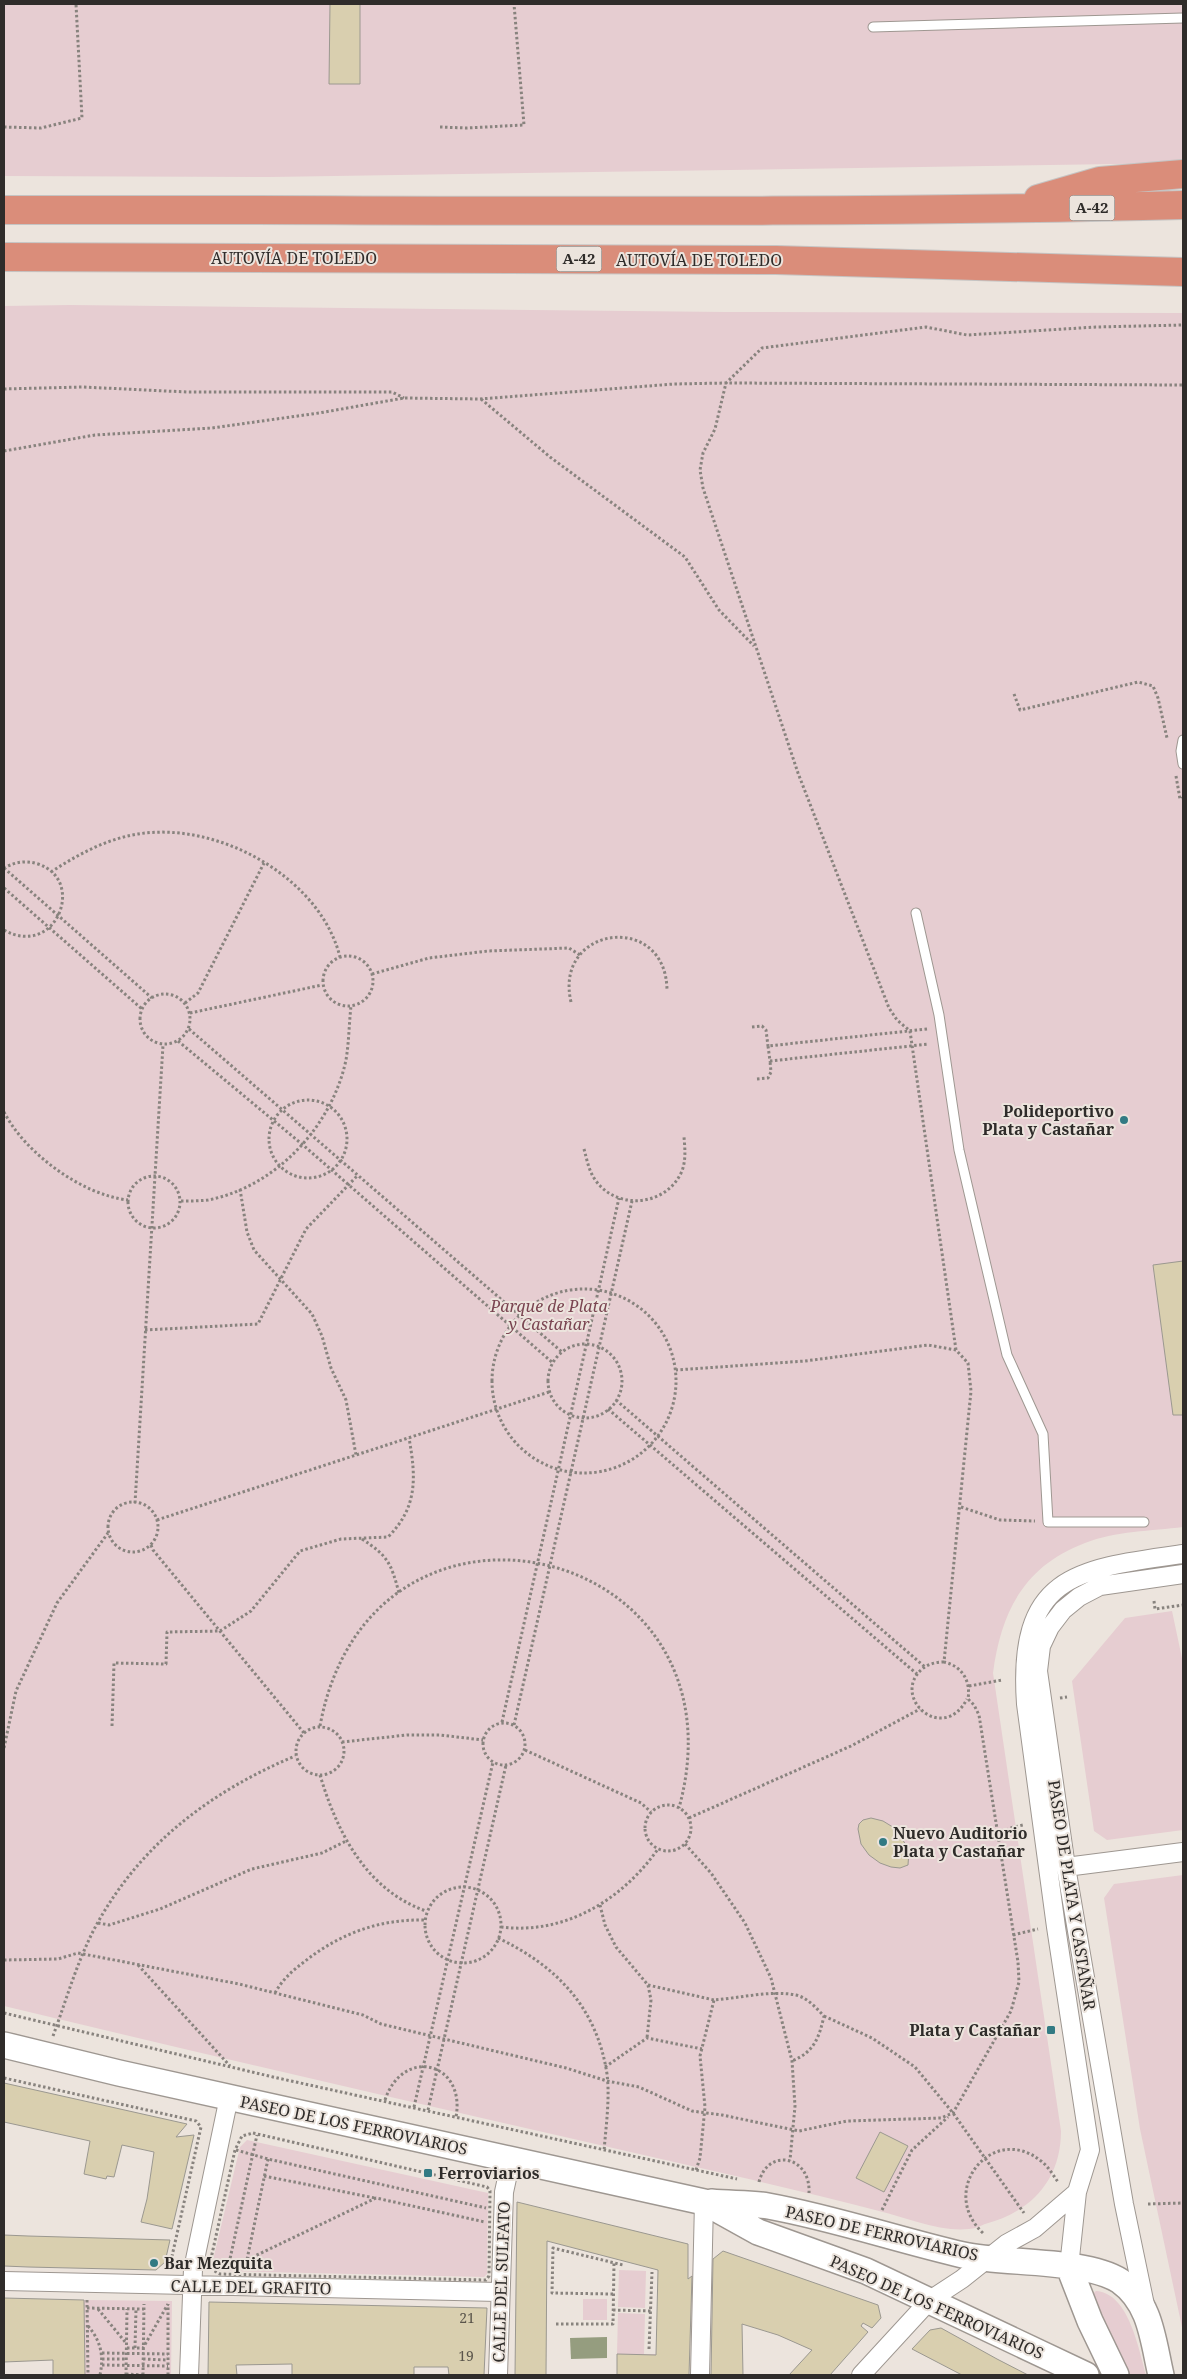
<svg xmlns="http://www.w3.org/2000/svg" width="1187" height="2379" viewBox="0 0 1187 2379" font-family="'Noto Serif',serif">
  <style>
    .green { fill: #e6cdd1 }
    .water { fill: #959d7f }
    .building { fill: #d9cfaf; stroke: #9b9890 }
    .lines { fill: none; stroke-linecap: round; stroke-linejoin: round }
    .lane-casing { stroke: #9e9791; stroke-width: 11 }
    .street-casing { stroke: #9e9791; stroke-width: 20 }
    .secondary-casing { stroke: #9e9791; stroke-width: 28 }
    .highway-casing { stroke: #c5c4c3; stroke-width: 30 }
    .path { stroke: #88837e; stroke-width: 3; stroke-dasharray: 2.5 2.5; stroke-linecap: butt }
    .lane { stroke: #fff; stroke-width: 9 }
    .street { stroke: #fff; stroke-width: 18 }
    .secondary { stroke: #fff; stroke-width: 25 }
    .highway { stroke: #da8d7a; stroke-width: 28 }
    .poi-dot { fill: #327a83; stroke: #ece4dd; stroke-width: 2 }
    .labels { text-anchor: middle; stroke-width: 4; stroke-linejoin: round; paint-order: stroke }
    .number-label { font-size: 14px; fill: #5a554b }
    .shield { fill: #ece4dd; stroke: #686360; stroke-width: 1 }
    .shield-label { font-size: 15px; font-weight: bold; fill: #2f2c2a }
    .street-label { font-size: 16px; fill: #2f2c2a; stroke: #ece4dd }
    .poi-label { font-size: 16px; font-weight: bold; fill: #2f2c2a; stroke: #ece4dd; text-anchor: start }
    .park-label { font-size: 16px; font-style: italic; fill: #7a4551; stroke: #ece4dd }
  </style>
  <rect width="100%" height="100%" fill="#ece4dd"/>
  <path class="green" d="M 4,4 L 1183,4 L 1183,163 L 270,177 L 4,176 Z
    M 70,305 L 725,312 L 1183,313 L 1183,1527 C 1152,1531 1115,1531 1085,1543 C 1024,1566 1001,1612 993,1673 L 1061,2131 C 1061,2180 1031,2212 985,2224 C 980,2226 974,2229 969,2229 C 940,2232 907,2218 879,2211 C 833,2199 787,2188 740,2177 C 494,2121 249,2065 4,2006 L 4,306 Z
    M 1172,1611 L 1183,1663 L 1183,1830 L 1107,1840 L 1094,1831 L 1072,1681 L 1125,1618 Z
    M 1183,1875 L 1183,2332 L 1140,2129 L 1104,1898 L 1114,1884 Z
    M 247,2140 L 488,2193 L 487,2274 L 484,2277 L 220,2271 L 216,2268 L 213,2260 L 240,2147 Z
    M 619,2270 L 646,2271 L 645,2308 L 618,2307 Z
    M 1096,2291 C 1129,2293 1139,2350 1146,2375 L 1129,2375 L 1091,2295 Z
    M 583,2299 L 607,2299 L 607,2320 L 583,2320 Z
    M 84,2300 L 172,2301 L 171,2375 L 85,2375 Z
    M 618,2313 L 645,2314 L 644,2354 L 655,2354 L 655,2368 L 632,2355 L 617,2354 Z"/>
  <path class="water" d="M 607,2337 L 607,2358 L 571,2359 L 570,2338 Z"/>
  <path class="building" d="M 330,4 L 360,4 L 360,84 L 329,84 Z
    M 1183,1261 L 1183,1415 L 1173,1415 L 1153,1265 Z
    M 871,1818 L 883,1821 L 896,1829 L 909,1850 L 908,1865 L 900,1868 L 891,1867 L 880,1863 L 869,1855 L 861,1844 L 858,1829 L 859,1824 L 863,1820 Z
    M 4,2083 L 187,2124 L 176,2137 L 194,2135 L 172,2229 L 141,2222 L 147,2199 L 154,2152 L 122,2145 L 114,2177 L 107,2176 L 106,2179 L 84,2174 L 90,2141 L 4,2122 Z
    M 880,2132 L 908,2146 L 884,2192 L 856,2178 Z
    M 517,2202 L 688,2244 L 688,2279 L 692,2276 L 689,2375 L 617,2375 L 617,2354 L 656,2355 L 658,2270 L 547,2241 L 546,2375 L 515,2375 Z
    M 4,2235 L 28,2236 L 170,2240 L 165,2262 L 156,2270 L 28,2267 L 4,2266 Z
    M 723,2251 L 878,2305 L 881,2318 L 872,2328 L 863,2323 L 861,2326 L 868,2332 L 830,2375 L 789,2375 L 812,2350 L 778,2335 L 742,2324 L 743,2375 L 711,2375 L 713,2259 Z
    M 4,2298 L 84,2300 L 85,2375 L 53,2375 L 53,2360 L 4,2362 Z
    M 209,2302 L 487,2308 L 484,2375 L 449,2375 L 448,2367 L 414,2367 L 414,2375 L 292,2375 L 292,2364 L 236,2365 L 237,2375 L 208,2375 Z
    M 941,2328 L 997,2359 L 1028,2375 L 962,2375 L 912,2349 L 930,2330 Z"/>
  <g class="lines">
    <defs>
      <path id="lane" d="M 873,27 L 1183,18
        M 1183,740 L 1181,751 L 1183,764
        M 916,913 L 939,1015 L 959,1150 L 1007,1355 L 1043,1434 L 1048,1522 L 1144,1522"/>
      <path id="street" d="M 1066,1867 L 1183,1852
        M 1069,2267 L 1077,2192 L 1090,2150 L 1056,1927 L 1026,1704 C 1017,1575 1075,1569 1183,1554
        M 4,2281 L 499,2292
        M 1145,2305 L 1124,2204 L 1066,1867 L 1038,1671 L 1041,1646 L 1050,1627 L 1063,1610 L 1079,1597 L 1100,1586 L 1183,1574
        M 189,2375 L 193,2269 L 229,2097
        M 498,2375 L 504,2192 L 511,2160
        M 700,2375 L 704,2202
        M 861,2375 L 930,2300 L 962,2279 L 1006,2244 L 1035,2228 L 1077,2192"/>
      <path id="secondary" d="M 4,2045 L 119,2073 L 704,2202 L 758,2232 L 866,2271 L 1086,2375
        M 711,2202 C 730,2204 750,2203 768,2206 C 834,2218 898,2240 963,2255 C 1004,2264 1086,2259 1120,2281 C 1151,2303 1153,2341 1161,2375
        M 1069,2267 L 1090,2321 L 1116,2375"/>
      <path id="highway" d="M 1038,199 L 1100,181 L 1183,174
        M 4,210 C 397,209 790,215 1183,205
        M 4,257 L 776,260 L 1183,272"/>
    </defs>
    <use href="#lane" class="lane-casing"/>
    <use href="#street" class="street-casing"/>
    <use href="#secondary" class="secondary-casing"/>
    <use href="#highway" class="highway-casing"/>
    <path class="path" d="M 4,127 L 41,128 L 82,118 L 76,4
      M 440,127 L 466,128 L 524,125 L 514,4
      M 4,389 L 83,387 L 187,392 L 392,392 L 404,398
      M 481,399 L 550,457 L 685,557 L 719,610 L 754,646
      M 4,451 L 95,435 L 212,428 L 319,413 L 404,398 L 480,399 L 674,384 L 726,383 L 1183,385
      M 1014,694 L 1020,710 L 1138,682 L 1153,686 L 1158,698 L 1167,738
      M 1176,776 L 1180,799 L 1183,798
      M 4,868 L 152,998
      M 51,872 C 77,855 106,839 138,834 C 218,821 320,877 340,957
      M 4,888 L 142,1009
      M 4,930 C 56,959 87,880 38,864 C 26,860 15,862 4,868
      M323 981a25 25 0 1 1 50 0a25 25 0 1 1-50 0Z
      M 372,974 L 429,958 L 488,951 L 569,948 L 580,955
      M140 1019a25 25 0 1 1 50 0a25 25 0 1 1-50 0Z
      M 571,1002 C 553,925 667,911 667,991
      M 185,1003 L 198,993 L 264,863
      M 190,1013 L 322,985
      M 752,1027 L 762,1026 L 766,1030 L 768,1046
      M 189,1029 L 562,1352
      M 927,1029 L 768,1046 L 770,1061 L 929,1044
      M 178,1041 L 303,1145 L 553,1363
      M 757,1079 L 768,1078 L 771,1072 L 770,1061
      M269 1139a39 39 0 1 1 78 0a39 39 0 1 1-78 0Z
      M 4,1112 C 25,1153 82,1195 128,1200
      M 584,1149 C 587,1160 589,1172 596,1181 C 618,1211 667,1206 682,1171 C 686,1160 685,1149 684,1137
      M128 1202a26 26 0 1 1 52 0a26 26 0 1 1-52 0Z
      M 240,1189 L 247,1232 L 254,1250 L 312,1314 L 322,1336 L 331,1368 L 346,1400 L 356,1455
      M 181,1201 C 190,1201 199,1201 208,1200 C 276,1187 332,1126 346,1060 C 349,1042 349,1024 351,1006
      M492 1381a92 92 0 1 1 184 0a92 92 0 1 1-184 0Z
      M 145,1330 L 258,1324 L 306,1229 L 358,1175
      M548 1381a37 37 0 1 1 74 0a37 37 0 1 1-74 0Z
      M 956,1350 L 910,1031 L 897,1020 L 889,1008 L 798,773 L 703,488 L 700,470 L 703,453 L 715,429 L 726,383 L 762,348 L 926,327 L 967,335 L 1096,327 L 1183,325
      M 616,1400 L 925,1667
      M 608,1409 L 917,1674
      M108 1527a25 25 0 1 1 50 0a25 25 0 1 1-50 0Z
      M 135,1503 L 163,1045
      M 961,1507 L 1000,1520 L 1035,1521
      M 157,1520 L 549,1392
      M 362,1539 C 388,1556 391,1563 399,1593
      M 151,1545 L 153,1550 L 304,1733
      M 1154,1601 L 1155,1609 L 1183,1605
      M 944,1662 C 936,1662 928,1664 922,1669 C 890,1697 943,1745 967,1699
      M 969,1686 L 1002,1680
      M 1060,1698 L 1067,1697
      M 502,1722 L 619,1198
      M483 1744a21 21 0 1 1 42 0a21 21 0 1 1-42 0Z
      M 514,1725 L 632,1201
      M 112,1726 L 114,1663 L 166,1664 L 167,1632 L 220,1631 L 251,1611 L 300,1551 L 341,1539 L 388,1537 C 418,1507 416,1477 409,1438
      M 320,1726 C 370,1453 752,1542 679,1808
      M296 1751a24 24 0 1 1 48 0a24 24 0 1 1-48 0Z
      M 342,1742 L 407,1735 L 440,1735 L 483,1740
      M 4,1748 L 16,1691 L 57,1603 L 108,1533
      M 525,1750 L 641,1803 L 651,1812
      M 320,1775 C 337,1832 366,1890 426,1911
      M645 1828a23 23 0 1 1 46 0a23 23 0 1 1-46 0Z
      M 689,1818 L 851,1746 L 920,1709
      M 998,1836 L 1010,1828 L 1023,1825
      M 685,1844 L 711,1873 L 745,1923 L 771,1978 L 792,2061 L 795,2106 L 790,2160
      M425 1925a38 38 0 1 1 76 0a38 38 0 1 1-76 0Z
      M 600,1905 L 605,1925 L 616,1947 L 648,1985 L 651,2000 L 647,2038
      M 98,1923 L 109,1925 L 160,1909 L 252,1869 L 322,1853 L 346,1841
      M 501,1927 C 565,1935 622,1900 658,1849
      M 1013,1935 L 1038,1929
      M 498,1938 C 557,1966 597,2008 607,2074 C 610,2098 606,2126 604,2151
      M 4,1960 L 58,1959 L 78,1953 L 239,1984 L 363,2015 L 381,2024 L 566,2068 L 607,2081 L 639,2087 L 692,2111 L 722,2115 L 799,2131 L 847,2121 L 941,2118 L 953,2113 L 1011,2011 L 1019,1982 L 1018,1962 L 979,1715 L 974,1705 L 968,1699 C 971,1681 962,1666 944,1662 L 971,1391 L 968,1363 L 956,1350 L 928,1345 L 805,1361 L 676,1370
      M 138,1965 L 230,2066
      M 648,1985 L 714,2000
      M 275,1993 C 282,1980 292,1971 304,1962 C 339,1934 379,1919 424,1920
      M 4,2013 L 273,2077 L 737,2179
      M 824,2016 L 872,2038 L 915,2067 L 953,2113 L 1024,2213
      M 53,2036 C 67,1998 78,1958 98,1922 C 143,1842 212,1791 295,1756
      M 605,2067 L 647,2038 L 702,2049
      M 4,2078 L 196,2121 L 201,2127 L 170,2265
      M 385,2100 C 403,2046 466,2062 456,2117
      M 414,2107 L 493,1762
      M 428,2110 L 506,1765
      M 253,2133 L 487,2187 L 490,2191 L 489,2276 L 486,2280 L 220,2274 L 213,2270 L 210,2263 L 235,2150 L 242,2136 Z
      M 236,2150 L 268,2159 L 486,2208
      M 696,2170 L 700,2158 L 705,2107 L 700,2056 L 714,2000 C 740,1998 771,1990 796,1995 C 808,1998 816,2008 824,2016 C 819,2038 814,2052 792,2061
      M 264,2176 L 375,2198
      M 759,2182 C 768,2147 811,2156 809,2193
      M 1148,2204 L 1183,2203
      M 882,2210 L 912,2150 L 948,2117
      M 983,2233 C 937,2190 993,2122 1041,2161 C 1048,2166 1053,2175 1058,2182
      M 234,2266 L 376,2198 L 485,2222
      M 228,2268 L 257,2135
      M 245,2269 L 268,2159
      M 613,2294 L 552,2293 L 553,2248 L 623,2265
      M 87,2300 L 88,2375
      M 87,2308 L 144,2309
      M 98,2309 L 126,2343
      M 613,2310 L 651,2311
      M 556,2324 L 613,2324 L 614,2263
      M 88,2326 C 101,2341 104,2356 100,2375
      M 127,2348 L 143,2348 L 168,2304
      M 135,2348 L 136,2309
      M 649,2349 L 652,2272
      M 102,2353 L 168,2354
      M 102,2359 L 126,2359
      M 143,2359 L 167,2360
      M 102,2365 L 168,2366
      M 126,2374 L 143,2375
      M 126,2375 L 127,2309
      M 143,2375 L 144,2304
      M 168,2375 L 168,2304"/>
    <use href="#lane" class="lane"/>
    <use href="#street" class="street"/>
    <use href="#secondary" class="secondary"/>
    <use href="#highway" class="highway"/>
  </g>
  <g class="poi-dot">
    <circle cx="1124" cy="1120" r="5"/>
    <circle cx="883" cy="1842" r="5"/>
    <rect x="1046" y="2025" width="10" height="10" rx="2.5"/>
    <rect x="423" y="2168" width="10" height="10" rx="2.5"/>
    <circle cx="154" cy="2263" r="5"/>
  </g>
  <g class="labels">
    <g class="number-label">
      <text x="467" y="2323">21</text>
      <text x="466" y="2361">19</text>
    </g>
    <g class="shield">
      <rect x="1069.5" y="195.5" width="45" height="25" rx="4"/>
      <rect x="556.5" y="246.5" width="45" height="25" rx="4"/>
    </g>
    <g class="shield-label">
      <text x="1092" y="213">A-42</text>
      <text x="579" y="264">A-42</text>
    </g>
    <g class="street-label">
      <text x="294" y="264">AUTOVÍA DE TOLEDO</text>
      <text x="699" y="266">AUTOVÍA DE TOLEDO</text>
      <text transform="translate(1072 1895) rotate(81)" y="6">PASEO DE PLATA Y CASTAÑAR</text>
      <text transform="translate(354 2125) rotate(12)" y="6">PASEO DE LOS FERROVIARIOS</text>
      <text transform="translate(882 2233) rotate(13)" y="6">PASEO DE FERROVIARIOS</text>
      <text transform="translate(501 2282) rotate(-88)" y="6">CALLE DEL SULFATO</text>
      <text transform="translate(251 2287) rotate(1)" y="6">CALLE DEL GRAFITO</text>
      <text transform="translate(937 2307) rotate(24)" y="6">PASEO DE LOS FERROVIARIOS</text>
    </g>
    <g class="poi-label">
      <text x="1114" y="1117" text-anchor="end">Polideportivo<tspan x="1114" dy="18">Plata y Castañar</tspan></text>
      <text x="893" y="1839">Nuevo Auditorio<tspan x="893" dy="18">Plata y Castañar</tspan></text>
      <text x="1041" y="2036" text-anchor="end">Plata y Castañar</text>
      <text x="438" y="2179">Ferroviarios</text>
      <text x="164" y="2269">Bar Mezquita</text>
    </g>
    <g class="park-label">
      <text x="549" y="1312">Parque de Plata<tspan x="549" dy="18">y Castañar</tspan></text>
    </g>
  </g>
  <rect width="1187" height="2379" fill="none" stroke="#2f2c2a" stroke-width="10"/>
</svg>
